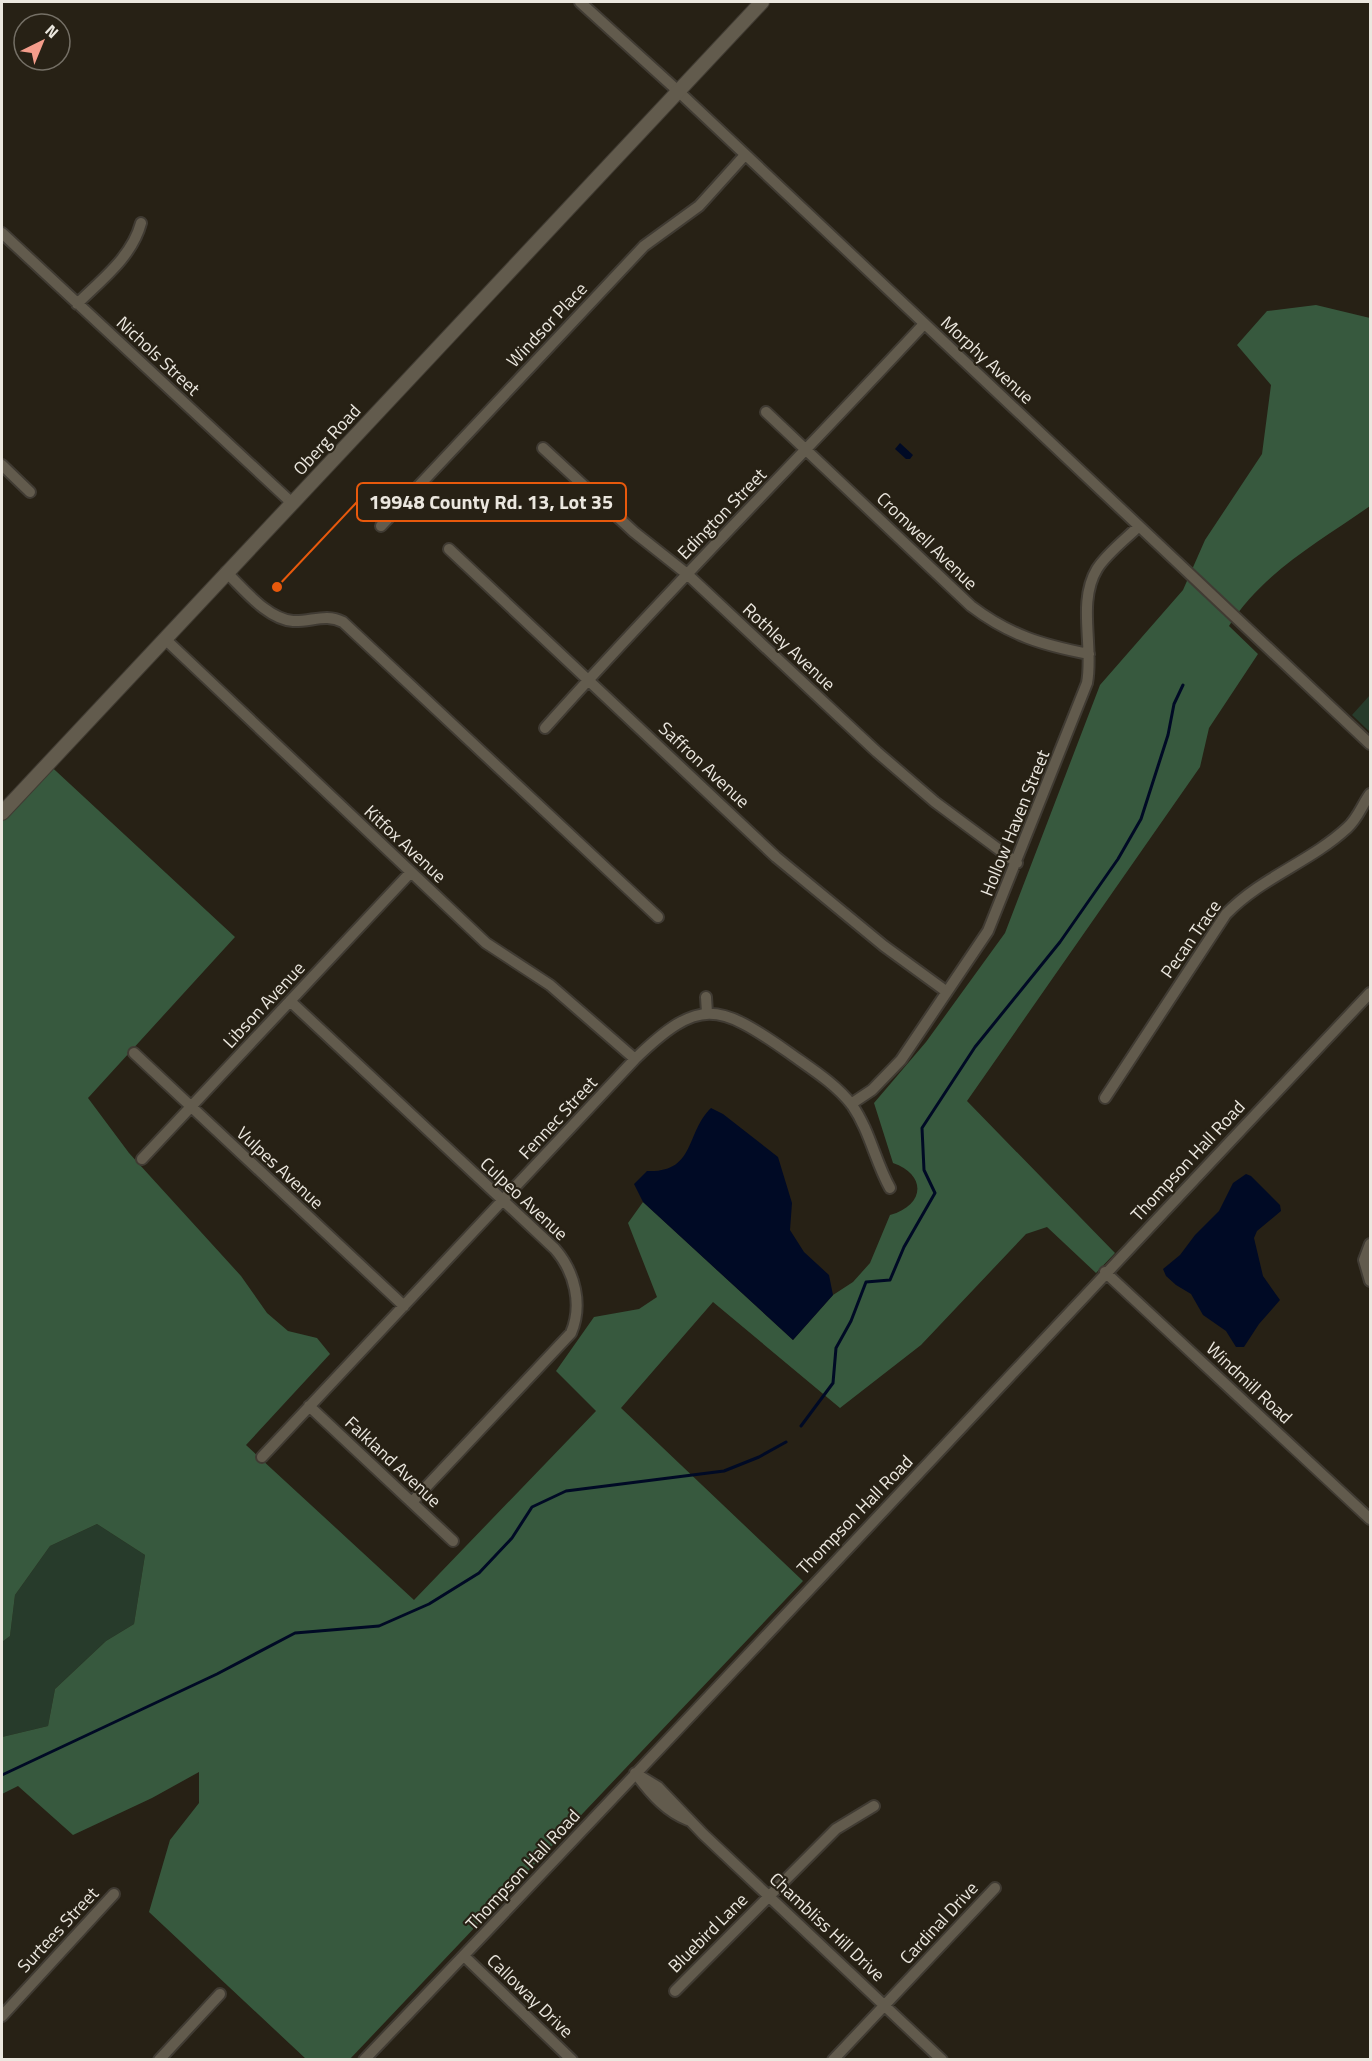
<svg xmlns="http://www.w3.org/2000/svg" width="1372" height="2061" viewBox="0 0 1372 2061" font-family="'Titillium Web',sans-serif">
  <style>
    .green { fill: #273b2b }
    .forest { fill: #37593e }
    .water { fill: #000a25 }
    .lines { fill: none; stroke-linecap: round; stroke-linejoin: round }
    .stream { stroke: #000a25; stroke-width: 3 }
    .minor-casing { stroke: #403b33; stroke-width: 14 }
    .tertiary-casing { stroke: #403b33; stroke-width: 16 }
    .minor { stroke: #625b4d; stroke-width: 10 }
    .tertiary { stroke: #625b4d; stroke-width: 14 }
    .labels { text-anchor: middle; stroke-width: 4.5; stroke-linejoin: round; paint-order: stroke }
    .street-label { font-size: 18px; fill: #ebe7df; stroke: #272115 }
    .leader { fill: none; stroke: #e8590c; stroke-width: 2 }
    .callout-dot { fill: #e8590c; stroke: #272115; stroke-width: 2 }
    .callout { fill: #272115; stroke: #e8590c; stroke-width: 2 }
    .callout-label { font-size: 20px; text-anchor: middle; font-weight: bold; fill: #ebe7df }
  </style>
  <rect width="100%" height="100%" fill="#272115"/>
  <path class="green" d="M 1370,695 L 1370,732 L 1352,715 Z
    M 97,1524 L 145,1555 L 134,1624 L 106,1641 L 55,1689 L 48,1726 L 2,1737 L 2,1642 L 10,1636 L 15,1595 L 50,1546 Z"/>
  <path class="forest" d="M 1316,305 L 1370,318 L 1370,506 C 1319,542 1263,572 1229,626 L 1258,654 L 1209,728 L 1200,767 L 967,1101 L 1115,1253 L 1096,1273 L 1047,1227 L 1026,1234 L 921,1345 L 840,1408 L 713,1302 L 621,1408 L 803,1581 L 350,2059 L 306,2059 L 149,1912 L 170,1840 L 199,1803 L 199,1772 L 152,1798 L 73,1835 L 18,1786 L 2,1794 L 2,1737 L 48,1726 L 55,1689 L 106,1641 L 134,1624 L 145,1555 L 97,1524 L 50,1546 L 15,1595 L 10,1636 L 2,1642 L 2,803 L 43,759 L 235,937 L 88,1098 L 129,1153 L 241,1276 L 267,1313 L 288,1331 L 317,1338 L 330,1354 L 246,1445 L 414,1600 L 596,1411 L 556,1371 L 594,1317 L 639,1309 L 657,1297 L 628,1223 L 643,1202 L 793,1340 L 833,1295 L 853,1282 L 870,1263 L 890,1215 C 925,1205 927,1175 893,1163 L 874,1103 L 926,1042 L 1005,933 L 1100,685 L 1183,590 L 1205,540 L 1262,454 L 1271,385 L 1237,345 L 1267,311 Z"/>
  <path class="water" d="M 900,443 L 913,455 L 910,459 L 906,459 L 895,449 Z
    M 711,1108 L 723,1114 L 778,1157 L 792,1203 L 790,1230 L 804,1252 L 829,1275 L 833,1295 L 793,1340 L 643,1202 L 634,1184 L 647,1171 C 696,1173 685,1133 711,1108 Z
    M 1246,1174 L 1251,1176 L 1280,1205 L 1281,1211 L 1257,1231 L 1254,1238 L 1263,1276 L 1280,1300 L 1259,1324 L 1244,1347 L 1236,1347 L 1226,1331 L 1203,1315 L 1191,1294 L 1176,1285 L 1166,1276 L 1163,1269 L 1180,1255 L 1195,1235 L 1219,1211 L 1233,1183 Z"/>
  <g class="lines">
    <path class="stream" d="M 801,1426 L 833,1383 L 836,1348 L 851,1321 L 866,1282 L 890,1280 L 904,1247 L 935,1193 L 924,1170 L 922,1128 L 975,1047 L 1060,942 L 1118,859 L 1141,819 L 1168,735 L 1174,704 L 1183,685
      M 2,1775 L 217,1674 L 295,1633 L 379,1626 L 429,1604 L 479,1573 L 512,1538 L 532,1507 L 566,1491 L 724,1471 L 759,1457 L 786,1442"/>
    <defs>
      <path id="minor" d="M 580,2 L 678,91 L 1370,744
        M 2,233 L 292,503
        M 77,304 C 101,280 132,257 141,223
        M 766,412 L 971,606 C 1009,635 1042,645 1089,654
        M 543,448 L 634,532 L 687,574 L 877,752 L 935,802 L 1017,863
        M 2,465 L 30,492
        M 381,526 L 644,246 L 699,206 L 745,155
        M 449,549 L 776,857 L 884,946 L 947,992
        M 226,572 C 244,589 267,619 293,621 C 311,622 326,613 343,622 L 658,917
        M 165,639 L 486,943 L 550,985 L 635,1059
        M 545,728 C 668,590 799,459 924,324
        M 706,997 L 707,1013
        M 290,1001 L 555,1249 C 575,1272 583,1305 571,1333 L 412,1502
        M 134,1053 L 404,1306
        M 1105,1098 L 1226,914 C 1262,877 1310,862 1347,828 C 1358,818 1362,805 1370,794
        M 851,1104 L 872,1090 L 901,1060 L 988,931 L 1087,683 C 1094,647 1077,602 1097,569 C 1107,553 1126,539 1139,526
        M 142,1159 L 411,872
        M 1370,1244 L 1364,1260 L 1370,1281
        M 1105,1272 L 1370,1519
        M 309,1406 L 453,1541
        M 262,1457 L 635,1059 C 699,997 718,1003 788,1052 C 810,1068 835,1083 852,1105 C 870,1131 875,1161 890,1188
        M 635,1773 L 658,1787 L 703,1834 L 942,2060
        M 639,1778 C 652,1795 667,1812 688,1820
        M 464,1956 L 572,2060
        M 675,1991 L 836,1829 L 874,1806
        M 2,2016 L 114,1894
        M 159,2060 L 220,1994
        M 364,2060 C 702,1707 1035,1348 1370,993
        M 833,2060 L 995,1888"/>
      <path id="tertiary" d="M 2,813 L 762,2"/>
    </defs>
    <use href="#minor" class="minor-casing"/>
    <use href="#tertiary" class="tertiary-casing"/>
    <use href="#minor" class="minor"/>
    <use href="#tertiary" class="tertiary"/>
  </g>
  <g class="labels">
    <g class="street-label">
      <text transform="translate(547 325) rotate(-47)" y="6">Windsor Place</text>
      <text transform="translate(158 356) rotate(43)" y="6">Nichols Street</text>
      <text transform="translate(987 360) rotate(43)" y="6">Morphy Avenue</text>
      <text transform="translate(327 440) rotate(-47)" y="6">Oberg Road</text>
      <text transform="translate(722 514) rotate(-46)" y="6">Edington Street</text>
      <text transform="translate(927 541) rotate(44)" y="6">Cromwell Avenue</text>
      <text transform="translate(789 647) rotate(43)" y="6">Rothley Avenue</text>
      <text transform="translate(704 765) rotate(43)" y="6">Saffron Avenue</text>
      <text transform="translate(1015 823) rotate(-68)" y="6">Hollow Haven Street</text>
      <text transform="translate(405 844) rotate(43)" y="6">Kitfox Avenue</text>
      <text transform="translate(1191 939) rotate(-55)" y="6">Pecan Trace</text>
      <text transform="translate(264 1005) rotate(-47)" y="6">Libson Avenue</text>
      <text transform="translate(558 1118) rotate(-47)" y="6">Fennec Street</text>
      <text transform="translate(1188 1161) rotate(-47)" y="6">Thompson Hall Road</text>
      <text transform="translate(280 1168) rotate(43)" y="6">Vulpes Avenue</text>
      <text transform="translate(524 1199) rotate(43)" y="6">Culpeo Avenue</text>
      <text transform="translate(1249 1383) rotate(43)" y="6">Windmill Road</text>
      <text transform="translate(393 1462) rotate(43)" y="6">Falkland Avenue</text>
      <text transform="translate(855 1515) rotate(-46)" y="6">Thompson Hall Road</text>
      <text transform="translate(523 1870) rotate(-47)" y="6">Thompson Hall Road</text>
      <text transform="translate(939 1923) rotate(-47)" y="6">Cardinal Drive</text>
      <text transform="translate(827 1927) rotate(43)" y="6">Chambliss Hill Drive</text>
      <text transform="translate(58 1930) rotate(-47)" y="6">Surtees Street</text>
      <text transform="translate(708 1933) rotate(-45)" y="6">Bluebird Lane</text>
      <text transform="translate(530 1996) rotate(44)" y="6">Calloway Drive</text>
    </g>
  </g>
  <path class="leader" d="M277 587L357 502"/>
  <circle class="callout-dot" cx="277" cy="587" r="6"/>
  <rect class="callout" x="357" y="483" width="269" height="38" rx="6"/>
  <g class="callout-label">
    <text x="491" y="509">19948 County Rd. 13, Lot 35</text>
  </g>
  <rect width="1372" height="2061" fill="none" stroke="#ebe7df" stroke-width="6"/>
  <g transform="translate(42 42) rotate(43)"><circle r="28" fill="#272115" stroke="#757066" stroke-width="1.5"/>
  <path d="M0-4.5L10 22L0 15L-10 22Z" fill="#f49d8b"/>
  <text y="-9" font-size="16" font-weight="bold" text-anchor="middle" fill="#ebe7df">N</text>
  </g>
</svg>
